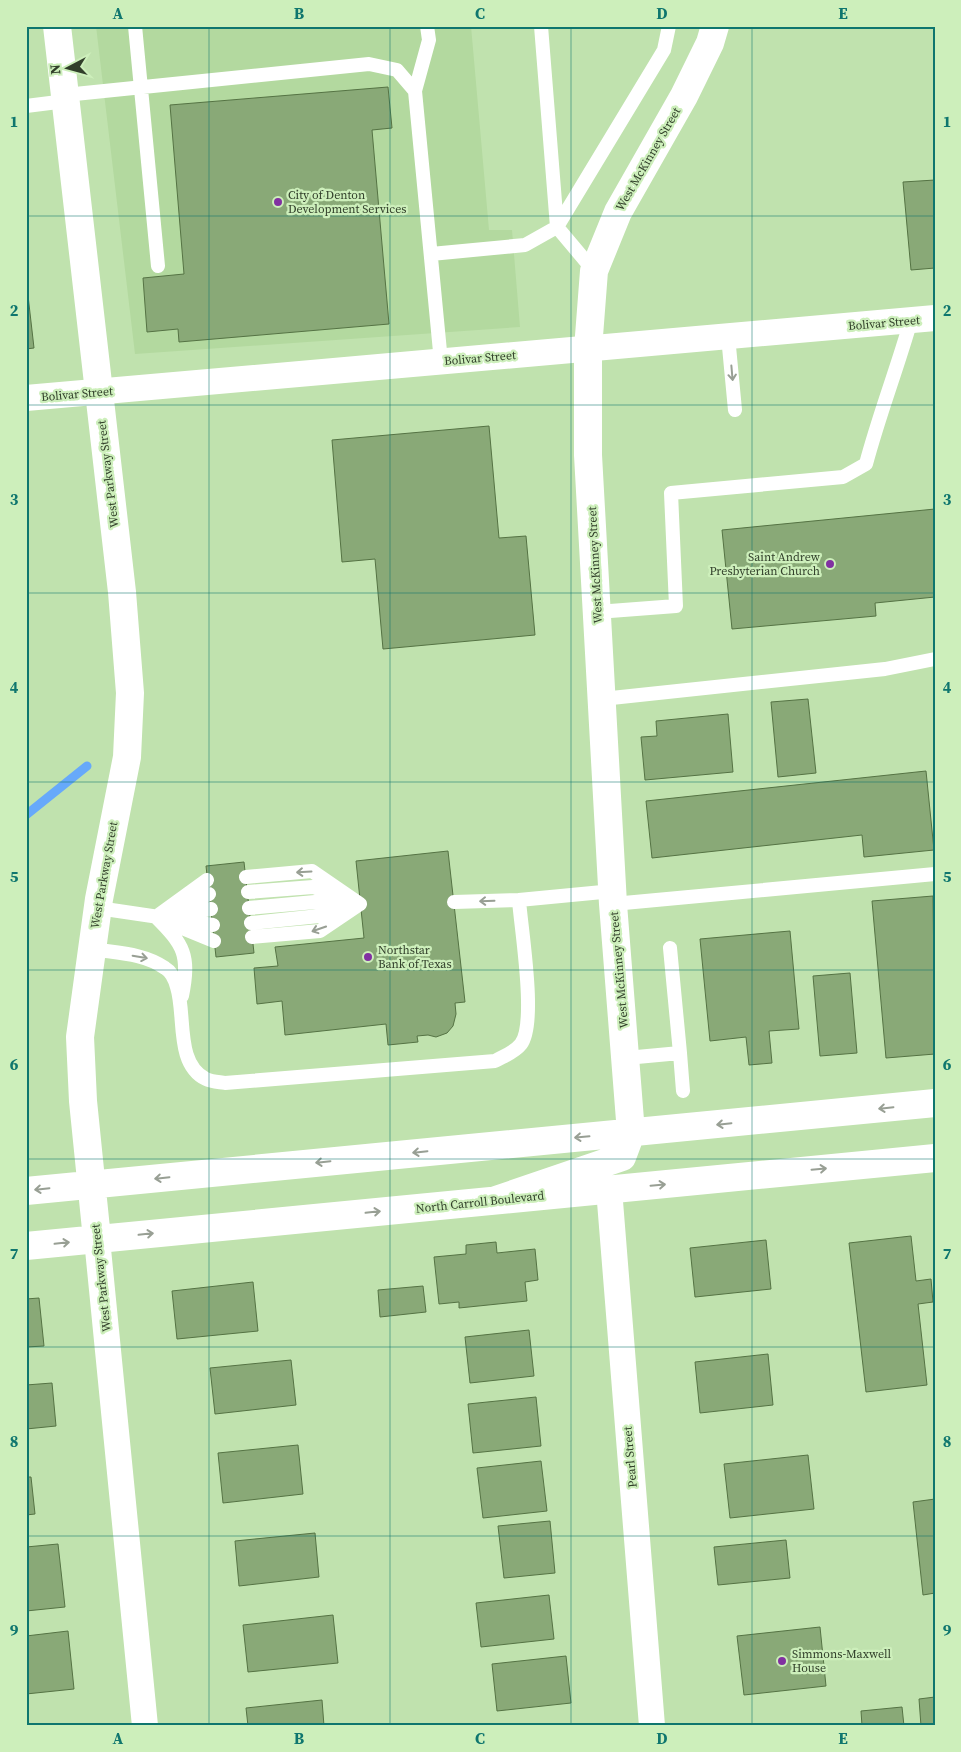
<svg xmlns="http://www.w3.org/2000/svg" width="961" height="1752" viewBox="0 0 961 1752" font-family="'Source Serif 4',serif">
  <style>
    .built { fill: #b3d99f }
    .lines { fill: none; stroke-linecap: round; stroke-linejoin: round }
    .stream { stroke: #67a9fa; stroke-width: 9 }
    .building { fill: #89a977; stroke: #557344 }
    .lane { stroke: #fff; stroke-width: 14 }
    .street { stroke: #fff; stroke-width: 26 }
    .secondary { stroke: #fff; stroke-width: 28 }
    .oneway { stroke: #989f94 }
    .grid { fill: none; stroke: #0f766e; stroke-width: 1; stroke-opacity: 0.55 }
    .poi-dot { fill: #8131a1; stroke: #cdefbb; stroke-width: 2 }
    .labels { text-anchor: middle; stroke-width: 4.5; stroke-linejoin: round; paint-order: stroke }
    .street-label { font-size: 12px; fill: #313f2a; stroke: #cdefbb }
    .poi-label { font-size: 12px; fill: #313f2a; stroke: #cdefbb; text-anchor: start }
    .neatline { fill: none; stroke: #0f766e; stroke-width: 2 }
    .grid-label { font-size: 16px; text-anchor: middle; font-weight: bold; fill: #0f766e }
  </style>
  <rect width="100%" height="100%" fill="#c0e2ae"/>
  <path class="built" d="M 96,26 L 471,26 L 489,230 L 512,230 L 520,327 L 135,354 Z"/>
  <g class="lines">
    <path class="stream" d="M 26,815 L 87,766"/>
  </g>
  <path class="building" d="M 388,87 L 392,128 L 372,130 L 389,324 L 179,342 L 178,329 L 147,332 L 143,278 L 184,274 L 170,105 Z
    M 935,180 L 935,268 L 911,270 L 903,182 Z
    M 26,278 L 34,348 L 26,349 Z
    M 489,426 L 499,538 L 526,536 L 535,635 L 383,649 L 375,559 L 342,562 L 332,440 Z
    M 935,509 L 935,597 L 875,603 L 876,616 L 732,629 L 722,530 Z
    M 808,699 L 816,773 L 778,777 L 771,702 Z
    M 728,714 L 733,772 L 645,780 L 641,737 L 657,736 L 656,721 Z
    M 926,771 L 934,850 L 864,857 L 862,835 L 652,858 L 646,801 Z
    M 448,851 L 465,1002 L 455,1003 L 456,1014 L 453,1026 L 447,1033 L 436,1037 L 428,1035 L 417,1036 L 418,1042 L 388,1045 L 386,1024 L 285,1035 L 282,1001 L 257,1004 L 254,968 L 278,966 L 275,947 L 364,938 L 356,861 Z
    M 244,862 L 254,953 L 216,957 L 206,866 Z
    M 933,896 L 935,1054 L 886,1058 L 872,901 Z
    M 790,931 L 799,1029 L 769,1031 L 772,1063 L 749,1065 L 746,1037 L 710,1041 L 700,939 Z
    M 850,973 L 857,1053 L 820,1056 L 813,976 Z
    M 911,1236 L 916,1281 L 931,1279 L 933,1302 L 918,1304 L 927,1385 L 866,1392 L 849,1243 Z
    M 766,1240 L 771,1289 L 695,1297 L 690,1248 Z
    M 496,1242 L 497,1253 L 535,1249 L 538,1280 L 525,1282 L 527,1301 L 459,1308 L 459,1302 L 439,1304 L 434,1257 L 466,1254 L 466,1245 Z
    M 253,1282 L 258,1331 L 177,1339 L 172,1291 Z
    M 423,1286 L 426,1312 L 380,1317 L 378,1290 Z
    M 39,1298 L 44,1346 L 26,1347 L 26,1299 Z
    M 529,1330 L 534,1376 L 470,1383 L 465,1337 Z
    M 768,1354 L 773,1405 L 700,1413 L 695,1362 Z
    M 291,1360 L 296,1405 L 215,1414 L 210,1368 Z
    M 52,1383 L 56,1426 L 26,1429 L 26,1385 Z
    M 536,1397 L 541,1446 L 473,1453 L 468,1404 Z
    M 298,1445 L 303,1494 L 223,1503 L 218,1453 Z
    M 808,1455 L 814,1509 L 730,1518 L 724,1464 Z
    M 541,1461 L 547,1511 L 483,1518 L 477,1468 Z
    M 26,1477 L 31,1477 L 35,1514 L 26,1515 Z
    M 935,1499 L 935,1593 L 923,1595 L 913,1502 Z
    M 550,1521 L 555,1573 L 504,1578 L 498,1526 Z
    M 315,1533 L 319,1577 L 239,1586 L 235,1541 Z
    M 786,1540 L 790,1578 L 718,1585 L 714,1547 Z
    M 58,1544 L 65,1607 L 26,1611 L 26,1547 Z
    M 549,1595 L 554,1639 L 481,1647 L 476,1603 Z
    M 333,1615 L 338,1663 L 248,1672 L 243,1625 Z
    M 820,1627 L 826,1686 L 744,1695 L 737,1636 Z
    M 68,1631 L 74,1689 L 26,1694 L 26,1656 L 28,1656 L 26,1636 Z
    M 566,1656 L 571,1703 L 497,1711 L 492,1664 Z
    M 935,1697 L 935,1726 L 921,1726 L 919,1699 Z
    M 322,1700 L 324,1726 L 248,1726 L 246,1708 Z
    M 902,1707 L 904,1726 L 862,1726 L 861,1711 Z"/>
  <g class="lines">
    <path class="lane" d="M 135,26 L 158,266
      M 541,26 L 557,227 L 594,271
      M 415,91 L 429,40 L 427,26
      M 65,95 L 369,64 L 397,70 L 415,91 L 441,362
      M 26,106 L 66,101
      M 431,254 L 525,245 L 557,227 L 664,50 L 669,26
      M 728,336 L 735,410
      M 597,612 L 676,606 L 671,493 L 843,477 L 866,464 C 879,415 897,369 911,320
      M 602,699 L 885,669 L 935,659
      M 246,877 L 312,871 L 360,904
      M 248,892 L 313,887 L 341,897
      M 454,902 L 519,900
      M 613,904 L 935,874
      M 179,907 L 209,894
      M 98,908 L 213,925
      M 249,908 L 315,902 L 347,903
      M 174,915 L 211,909
      M 156,917 C 184,945 190,955 182,996
      M 156,917 L 207,880
      M 251,923 L 319,916 L 345,908
      M 175,925 L 214,941
      M 252,937 L 320,931 L 360,904
      M 92,949 C 116,953 144,953 165,968 C 172,972 175,980 177,987 C 186,1015 175,1064 206,1079 C 212,1082 220,1082 225,1083 L 495,1061 C 504,1056 515,1052 521,1044 C 537,1023 521,929 519,900 L 613,891
      M 680,1053 L 683,1091
      M 626,1058 L 680,1053 L 670,948"/>
    <path class="street" d="M 26,398 L 935,318
      M 609,1189 L 652,1726
      M 97,1239 L 145,1726"/>
    <path class="secondary" d="M 57,26 L 122,592 L 130,693 L 127,757 L 99,899 L 80,1037 L 83,1101 L 97,1239
      M 26,1191 L 935,1103
      M 496,1200 L 622,1157 L 631,1133 L 613,904 L 588,455 L 588,349 L 594,271 L 618,212 L 684,96 L 710,43 L 715,26
      M 26,1246 L 935,1158"/>
  </g>
  <defs><path id="oneway-shaft" d="M-6 0H5M1.5-3L5.5 0L1.5 3" fill="none" stroke-width="1.6" stroke-linecap="round" stroke-linejoin="round" transform="scale(1.25)"/></defs>
  <g class="oneway">
    <use href="#oneway-shaft" transform="translate(732 373) rotate(85)"/>
    <use href="#oneway-shaft" transform="translate(304 872) rotate(177)"/>
    <use href="#oneway-shaft" transform="translate(487 901) rotate(178)"/>
    <use href="#oneway-shaft" transform="translate(319 929) rotate(161)"/>
    <use href="#oneway-shaft" transform="translate(140 957) rotate(10)"/>
    <use href="#oneway-shaft" transform="translate(886 1108) rotate(174)"/>
    <use href="#oneway-shaft" transform="translate(724 1124) rotate(174)"/>
    <use href="#oneway-shaft" transform="translate(582 1137) rotate(175)"/>
    <use href="#oneway-shaft" transform="translate(420 1152) rotate(174)"/>
    <use href="#oneway-shaft" transform="translate(323 1162) rotate(174)"/>
    <use href="#oneway-shaft" transform="translate(819 1169) rotate(-5)"/>
    <use href="#oneway-shaft" transform="translate(162 1178) rotate(174)"/>
    <use href="#oneway-shaft" transform="translate(658 1185) rotate(-5)"/>
    <use href="#oneway-shaft" transform="translate(42 1189) rotate(174)"/>
    <use href="#oneway-shaft" transform="translate(373 1212) rotate(-6)"/>
    <use href="#oneway-shaft" transform="translate(146 1234) rotate(-6)"/>
    <use href="#oneway-shaft" transform="translate(62 1243) rotate(-6)"/>
  </g>
  <path class="grid" d="M 209,26 L 209,1726M 390,26 L 390,1726M 571,26 L 571,1726M 752,26 L 752,1726M 26,216 L 935,216M 26,405 L 935,405M 26,593 L 935,593M 26,782 L 935,782M 26,970 L 935,970M 26,1159 L 935,1159M 26,1347 L 935,1347M 26,1536 L 935,1536"/>
  <g class="poi-dot">
    <circle cx="278" cy="202" r="5"/>
    <circle cx="830" cy="564" r="5"/>
    <circle cx="368" cy="957" r="5"/>
    <circle cx="782" cy="1661" r="5"/>
  </g>
  <g class="labels">
    <g class="street-label">
      <text transform="translate(648 159) rotate(-60)" y="4">West McKinney Street</text>
      <text transform="translate(884 323) rotate(-5)" y="4">Bolivar Street</text>
      <text transform="translate(480 358) rotate(-5)" y="4">Bolivar Street</text>
      <text transform="translate(77 394) rotate(-5)" y="4">Bolivar Street</text>
      <text transform="translate(108 474) rotate(-97)" y="4">West Parkway Street</text>
      <text transform="translate(595 565) rotate(-93)" y="4">West McKinney Street</text>
      <text transform="translate(104 875) rotate(-80)" y="4">West Parkway Street</text>
      <text transform="translate(619 970) rotate(-95)" y="4">West McKinney Street</text>
      <text transform="translate(480 1202) rotate(-6)" y="4">North Carroll Boulevard</text>
      <text transform="translate(101 1278) rotate(-96)" y="4">West Parkway Street</text>
      <text transform="translate(630 1457) rotate(-95)" y="4">Pearl Street</text>
    </g>
    <g class="poi-label">
      <text x="288" y="199">City of Denton<tspan x="288" dy="14">Development Services</tspan></text>
      <text x="820" y="561" text-anchor="end">Saint Andrew<tspan x="820" dy="14">Presbyterian Church</tspan></text>
      <text x="378" y="954">Northstar<tspan x="378" dy="14">Bank of Texas</tspan></text>
      <text x="792" y="1658">Simmons-Maxwell<tspan x="792" dy="14">House</tspan></text>
    </g>
  </g>
  <rect width="961" height="1752" fill="none" stroke="#cdefbb" stroke-width="55"/>
  <g transform="translate(68 68) rotate(264)" stroke="#cdefbb" stroke-width="4" paint-order="stroke">
  <path d="M0-4L9 19L0 12L-9 19Z" fill="#313f2a"/>
  <text y="-8" font-size="14" font-weight="bold" text-anchor="middle" fill="#313f2a">N</text>
  </g>
  <rect x="28" y="28" width="906" height="1696" class="neatline"/>
  <g class="grid-label">
    <text x="118" y="19">A</text>
    <text x="299" y="19">B</text>
    <text x="480" y="19">C</text>
    <text x="662" y="19">D</text>
    <text x="843" y="19">E</text>
    <text x="14" y="127">1</text>
    <text x="947" y="127">1</text>
    <text x="14" y="316">2</text>
    <text x="947" y="316">2</text>
    <text x="14" y="505">3</text>
    <text x="947" y="505">3</text>
    <text x="14" y="693">4</text>
    <text x="947" y="693">4</text>
    <text x="14" y="882">5</text>
    <text x="947" y="882">5</text>
    <text x="14" y="1070">6</text>
    <text x="947" y="1070">6</text>
    <text x="14" y="1259">7</text>
    <text x="947" y="1259">7</text>
    <text x="14" y="1447">8</text>
    <text x="947" y="1447">8</text>
    <text x="14" y="1636">9</text>
    <text x="947" y="1636">9</text>
    <text x="118" y="1744">A</text>
    <text x="299" y="1744">B</text>
    <text x="480" y="1744">C</text>
    <text x="662" y="1744">D</text>
    <text x="843" y="1744">E</text>
  </g>
</svg>
